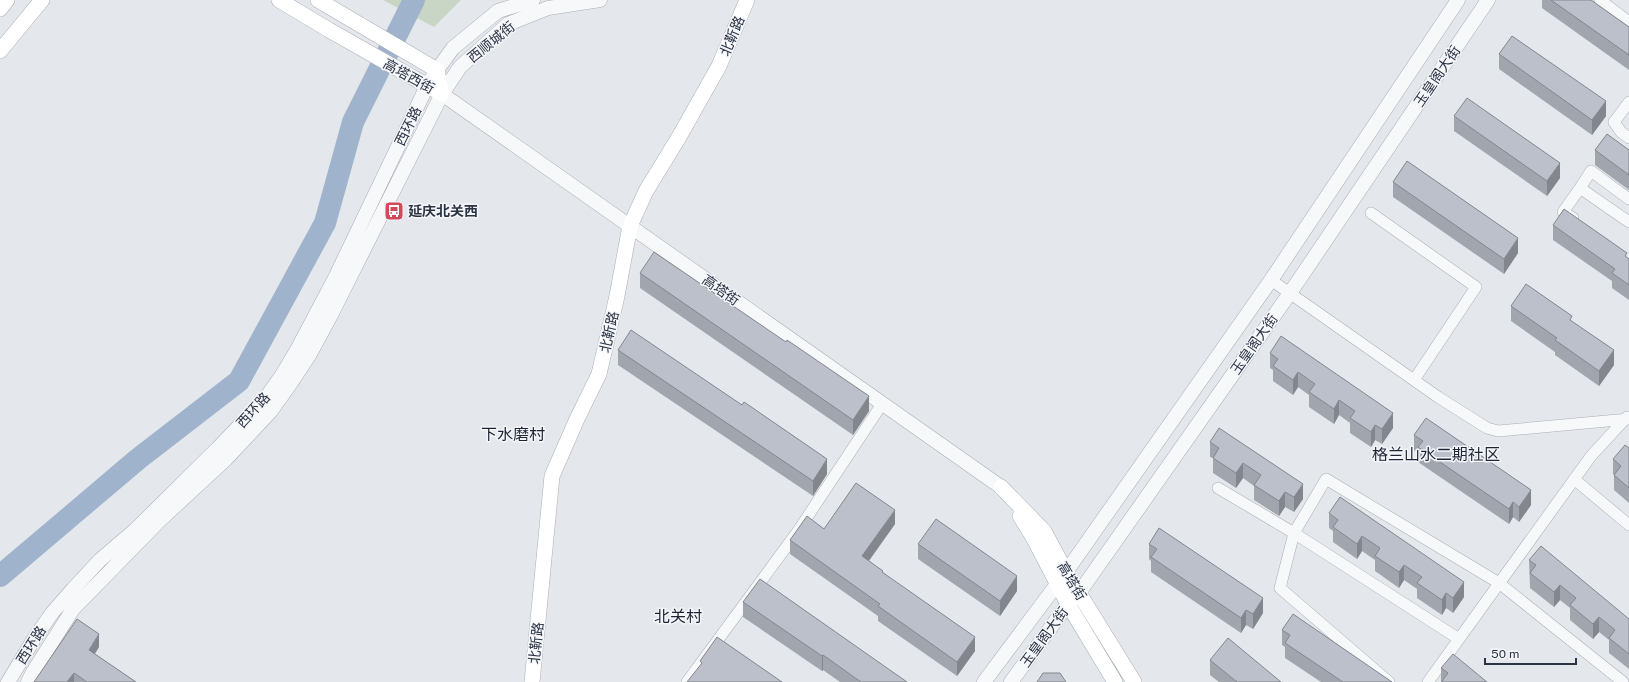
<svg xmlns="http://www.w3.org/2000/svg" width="1629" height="682" viewBox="0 0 1629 682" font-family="'Public Sans','Noto Sans SC',sans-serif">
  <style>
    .green { fill: #c9d6c5 }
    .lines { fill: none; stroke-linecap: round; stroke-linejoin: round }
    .river { stroke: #9fb4cc; stroke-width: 22 }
    .minor-casing { stroke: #a9aeb7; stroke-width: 12 }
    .tertiary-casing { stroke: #a9aeb7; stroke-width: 15 }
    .secondary-casing { stroke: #a9aeb7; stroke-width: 16 }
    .minor { stroke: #f7f8fa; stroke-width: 11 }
    .tertiary { stroke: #f7f8fa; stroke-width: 14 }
    .secondary { stroke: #fff; stroke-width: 15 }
    .wall { fill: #a1a5ae }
    .shaded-wall { fill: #83868d }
    .building { fill: #bbc0ca; stroke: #83868d }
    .labels { text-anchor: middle; stroke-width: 3; stroke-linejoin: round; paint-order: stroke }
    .street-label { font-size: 14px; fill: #2b3445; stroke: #f4f6f9 }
    .poi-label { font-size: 14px; font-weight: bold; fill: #2b3445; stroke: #f4f6f9; text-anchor: start }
    .quarter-label { font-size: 16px; fill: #1d2536; stroke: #f4f6f9 }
  </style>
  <rect width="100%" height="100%" fill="#e4e7ec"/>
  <path class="green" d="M 383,0 L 461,0 L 434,27 Z"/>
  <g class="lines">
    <path class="river" d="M 0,576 L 138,459 L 239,381 L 325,223 L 353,122 L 414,0"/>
    <defs>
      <path id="minor" d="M 1600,0 L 1629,22
        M 1629,102 L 1614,122 L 1621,132 L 1629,138
        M 1629,199 L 1591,171 L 1580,188 L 1629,222
        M 1371,213 L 1476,287 L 1414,380
        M 1573,218 L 1563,212 L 1580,188
        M 1271,280 L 1438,397 L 1487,428 L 1498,431 L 1629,419
        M 1574,479 L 1629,525
        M 1218,488 L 1294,533 L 1280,588 L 1389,682
        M 1459,639 L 1294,533 L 1326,479 L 1499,583 L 1623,682
        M 687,682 L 798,531 L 882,404
        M 1428,682 L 1591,456 L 1627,417"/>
      <path id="tertiary" d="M 442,94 L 1001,487
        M 8,682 L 34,639 L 52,613 L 73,589 L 100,560 L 135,530 L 219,447 L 265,399 L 282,375 L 298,348 L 335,278 L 427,86 L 437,70 L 453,48 L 498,11 L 533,0
        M 28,682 L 33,672 L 73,609 L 159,521 L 226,459 L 271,411 L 291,383 L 310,354 L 331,315 L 442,94 L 460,67 L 508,24 L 548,8 L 600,0
        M 984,682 L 1066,572 L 1271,280 L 1458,0
        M 1011,682 L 1068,604 L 1079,593 L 1290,293 L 1488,0"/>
      <path id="secondary" d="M 279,0 L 329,30 L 442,94
        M 318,0 L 437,70 L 442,94
        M 0,9 L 7,0
        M 0,51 L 42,0
        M 1001,487 L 1044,531 L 1066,572 L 1134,682
        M 1020,516 L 1033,537 L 1068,604 L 1115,682
        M 532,682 L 552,476 L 577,419 L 599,374 L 617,296 L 630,226 L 646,191 L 679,137 L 719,66 L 747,0"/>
    </defs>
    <use href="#minor" class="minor-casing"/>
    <use href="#tertiary" class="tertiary-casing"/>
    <use href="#secondary" class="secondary-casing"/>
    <use href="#minor" class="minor"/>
    <use href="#tertiary" class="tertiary"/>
    <use href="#secondary" class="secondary"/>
  </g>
  <path class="wall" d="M 1542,0 L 1591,0 L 1629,27 L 1629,70 L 1542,8 Z
    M 1499,54 L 1606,116 L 1592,135 L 1499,69 Z
    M 1454,116 L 1560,178 L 1547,196 L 1454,131 Z
    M 1595,150 L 1629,150 L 1629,190 L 1595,165 Z
    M 1393,182 L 1518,253 L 1504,274 L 1393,197 Z
    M 1553,225 L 1629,259 L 1629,300 L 1612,288 L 1612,281 L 1553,240 Z
    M 640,273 L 869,411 L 853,435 L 640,288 Z
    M 1511,306 L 1572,321 L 1614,365 L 1599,386 L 1555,355 L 1555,352 L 1511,321 Z
    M 618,350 L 827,474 L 813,496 L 618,365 Z
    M 1270,353 L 1393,428 L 1382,444 L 1375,440 L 1371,447 L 1350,433 L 1350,423 L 1339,415 L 1334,424 L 1309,407 L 1309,395 L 1298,387 L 1293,395 L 1273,381 L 1273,370 L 1270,368 Z
    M 1414,435 L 1531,505 L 1519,522 L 1513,517 L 1509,524 L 1418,462 L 1418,453 L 1414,450 Z
    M 1210,442 L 1303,499 L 1294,512 L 1285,507 L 1279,516 L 1254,500 L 1254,486 L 1243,478 L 1236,488 L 1213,473 L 1213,458 L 1210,457 Z
    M 1629,448 L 1629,503 L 1614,490 L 1614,475 L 1613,474 L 1613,459 Z
    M 1329,513 L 1464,597 L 1453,613 L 1446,608 L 1442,615 L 1417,598 L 1417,589 L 1404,580 L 1399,588 L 1375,571 L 1375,560 L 1362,551 L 1357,559 L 1333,542 L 1333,531 L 1329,528 Z
    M 895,524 L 869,561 L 975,651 L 957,676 L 878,621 L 878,616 L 790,554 L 790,540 L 824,529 Z
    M 918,544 L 1017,591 L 1000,616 L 918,559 Z
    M 1149,544 L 1263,613 L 1253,629 L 1246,625 L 1241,633 L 1151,572 L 1151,561 L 1149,559 Z
    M 1529,560 L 1629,619 L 1629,669 L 1609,653 L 1609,640 L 1599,632 L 1593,639 L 1570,620 L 1570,608 L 1560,600 L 1554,607 L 1530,588 Z
    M 743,602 L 907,682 L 840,682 L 823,670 L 822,671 L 743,617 Z
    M 1282,630 L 1392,682 L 1321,682 L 1285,658 L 1285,647 L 1282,645 Z
    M 99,647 L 95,654 L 136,682 L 34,682 Z
    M 1210,660 L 1281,682 L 1219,682 L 1210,675 Z
    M 1441,668 L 1487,682 L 1441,682 Z"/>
  <path class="shaded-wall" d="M 1606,101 L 1606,116 L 1592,135 L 1592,120 Z
    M 1560,163 L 1560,178 L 1547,196 L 1547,181 Z
    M 1518,238 L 1518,253 L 1504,274 L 1504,259 Z
    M 1614,350 L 1614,365 L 1599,386 L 1599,371 Z
    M 1298,372 L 1298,387 L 1293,395 L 1293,380 Z
    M 869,396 L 869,411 L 853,435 L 853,420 Z
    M 1339,400 L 1339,415 L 1334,424 L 1334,409 Z
    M 1393,413 L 1393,428 L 1382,444 L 1382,429 Z
    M 1375,425 L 1375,440 L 1371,447 L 1371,432 Z
    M 827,459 L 827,474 L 813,496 L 813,481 Z
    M 1243,463 L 1243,478 L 1236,488 L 1236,473 Z
    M 1303,484 L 1303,499 L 1294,512 L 1294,497 Z
    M 1531,490 L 1531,505 L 1519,522 L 1519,507 Z
    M 1285,492 L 1285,507 L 1279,516 L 1279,501 Z
    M 1513,502 L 1513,517 L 1509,524 L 1509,509 Z
    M 895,510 L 895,524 L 862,570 L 862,556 Z
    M 1362,536 L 1362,551 L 1357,559 L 1357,544 Z
    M 1404,565 L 1404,580 L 1399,588 L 1399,572 Z
    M 1017,576 L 1017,591 L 1000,616 L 1000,601 Z
    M 1464,582 L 1464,597 L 1453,613 L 1453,598 Z
    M 1560,585 L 1560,600 L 1554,607 L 1554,592 Z
    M 1446,593 L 1446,608 L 1442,615 L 1442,600 Z
    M 1263,598 L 1263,613 L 1253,629 L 1253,614 Z
    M 1246,610 L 1246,625 L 1241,633 L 1241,618 Z
    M 1599,617 L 1599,632 L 1593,639 L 1593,624 Z
    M 99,634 L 99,647 L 89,662 L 89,650 Z
    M 975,637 L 975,651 L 957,676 L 957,662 Z
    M 823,655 L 823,670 L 822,671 L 822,656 Z
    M 74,673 L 74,682 L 67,682 Z"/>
  <path class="building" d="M 1551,0 L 1591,0 L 1629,27 L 1629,55 Z
    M 1512,36 L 1606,101 L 1592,120 L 1499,54 Z
    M 1467,98 L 1560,163 L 1547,181 L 1454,116 Z
    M 1607,134 L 1629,150 L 1629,175 L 1595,150 Z
    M 1407,161 L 1518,238 L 1504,259 L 1393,182 Z
    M 1564,209 L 1627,253 L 1625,256 L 1629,259 L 1629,285 L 1612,273 L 1615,269 L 1553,225 Z
    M 654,252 L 786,342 L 787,340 L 869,396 L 853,420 L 640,273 Z
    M 1526,284 L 1572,316 L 1570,320 L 1614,350 L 1599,371 L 1555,340 L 1557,338 L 1511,306 Z
    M 631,330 L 742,405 L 744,402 L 827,459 L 813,481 L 618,350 Z
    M 1281,336 L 1393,413 L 1382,429 L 1375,425 L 1371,432 L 1350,418 L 1355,411 L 1339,400 L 1334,409 L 1309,392 L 1315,384 L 1298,372 L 1293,380 L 1273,366 L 1278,359 L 1270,353 Z
    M 1426,418 L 1531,490 L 1519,507 L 1513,502 L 1509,509 L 1418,447 L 1423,441 L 1414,435 Z
    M 1219,428 L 1303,484 L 1294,497 L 1285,492 L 1279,501 L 1254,485 L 1261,475 L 1243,463 L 1236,473 L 1213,458 L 1219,448 L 1210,442 Z
    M 1625,445 L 1629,448 L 1629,488 L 1614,475 L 1621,466 L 1613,459 Z
    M 856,483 L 895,510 L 862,556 L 883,571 L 882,572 L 975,637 L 957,662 L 878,606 L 880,604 L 790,540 L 807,516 L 824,529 Z
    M 1340,497 L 1464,582 L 1453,598 L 1446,593 L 1442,600 L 1417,583 L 1422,577 L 1404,565 L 1399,572 L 1375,556 L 1380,548 L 1362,536 L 1357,544 L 1333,527 L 1338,520 L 1329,513 Z
    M 936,519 L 1017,576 L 1000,601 L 918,544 Z
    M 1159,528 L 1263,598 L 1253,614 L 1246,610 L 1241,618 L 1151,557 L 1157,549 L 1149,544 Z
    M 1541,546 L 1629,619 L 1629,654 L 1609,638 L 1615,630 L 1599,617 L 1593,624 L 1570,605 L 1576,598 L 1560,585 L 1554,592 L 1530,573 L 1536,565 L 1529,560 Z
    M 760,579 L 907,682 L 861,682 L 823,655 L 822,656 L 743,602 Z
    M 1293,614 L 1392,682 L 1343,682 L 1285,643 L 1290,635 L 1282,630 Z
    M 77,619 L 99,634 L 89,650 L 136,682 L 87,682 L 74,673 L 67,682 L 34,682 Z
    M 717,637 L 782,682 L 687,682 L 702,663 L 700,661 Z
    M 1228,638 L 1281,682 L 1237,682 L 1210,660 Z
    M 1453,654 L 1487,682 L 1444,682 L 1442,681 L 1448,673 L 1441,668 Z
    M 1043,673 L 1060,673 L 1066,682 L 1037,682 Z"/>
  <defs>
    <symbol id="bus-square" viewBox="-11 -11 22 22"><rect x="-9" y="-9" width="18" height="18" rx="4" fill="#d1495b" stroke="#f4f6f9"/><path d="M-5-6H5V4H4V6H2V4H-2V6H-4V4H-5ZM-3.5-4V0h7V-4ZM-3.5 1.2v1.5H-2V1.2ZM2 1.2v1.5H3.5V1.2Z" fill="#fff"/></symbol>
  </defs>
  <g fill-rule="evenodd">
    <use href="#bus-square" x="383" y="200" width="22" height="22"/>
  </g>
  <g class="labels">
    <g class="street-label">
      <text transform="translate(732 36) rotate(-67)" y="5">北靳路</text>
      <text transform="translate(491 42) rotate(-39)" y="5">西顺城街</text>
      <text transform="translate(409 76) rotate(29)" y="5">高塔西街</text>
      <text transform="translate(1437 76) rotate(-56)" y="5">玉皇阁大街</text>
      <text transform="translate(408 126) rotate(-64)" y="5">西环路</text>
      <text transform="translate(721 290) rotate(35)" y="5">高塔街</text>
      <text transform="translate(609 332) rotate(-77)" y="5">北靳路</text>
      <text transform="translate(1254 344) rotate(-55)" y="5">玉皇阁大街</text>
      <text transform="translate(253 410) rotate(-48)" y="5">西环路</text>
      <text transform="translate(1072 581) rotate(59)" y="5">高塔街</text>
      <text transform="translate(1044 637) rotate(-54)" y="5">玉皇阁大街</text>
      <text transform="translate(536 643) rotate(-84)" y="5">北靳路</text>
      <text transform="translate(31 645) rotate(-58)" y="5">西环路</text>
    </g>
    <g class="poi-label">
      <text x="408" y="216">延庆北关西</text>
    </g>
    <g class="quarter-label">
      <text x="513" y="440">下水磨村</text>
      <text x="1436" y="460">格兰山水二期社区</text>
      <text x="678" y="622">北关村</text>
    </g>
  </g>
  <path d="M1485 658v6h91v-6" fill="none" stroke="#2b3445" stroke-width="2"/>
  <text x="1491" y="658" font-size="12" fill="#2b3445" stroke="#f4f6f9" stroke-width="3" paint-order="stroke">50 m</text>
</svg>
